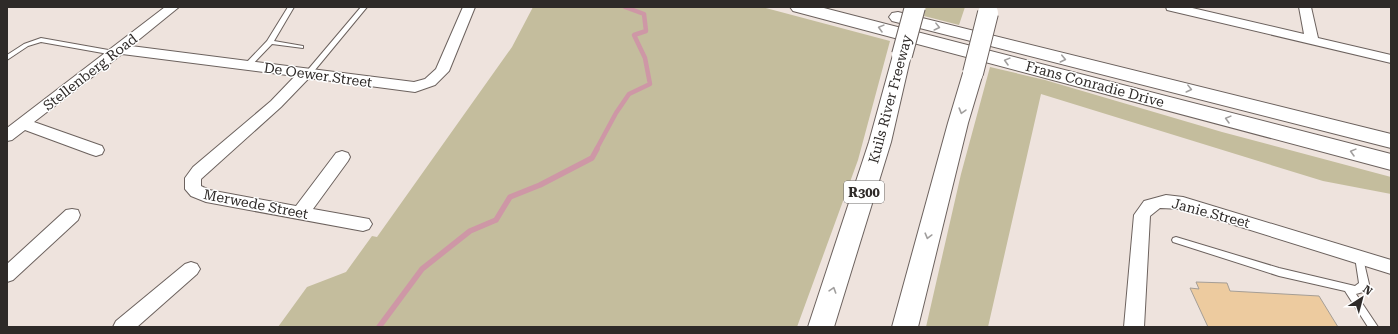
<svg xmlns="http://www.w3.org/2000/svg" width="1398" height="334" viewBox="0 0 1398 334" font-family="'Roboto Serif',serif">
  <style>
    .green { fill: #c4bd9d }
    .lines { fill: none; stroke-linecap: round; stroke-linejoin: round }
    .stream-far1 { stroke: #ce97a6; stroke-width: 4.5 }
    .stream { stroke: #ce97a6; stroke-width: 5.5 }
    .building { fill: #edcb9f; stroke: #a59e96 }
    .lane-casing { stroke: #6c625e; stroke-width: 2 }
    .street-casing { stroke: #6c625e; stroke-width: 2 }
    .secondary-casing { stroke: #6c625e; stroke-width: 2 }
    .highway-casing { stroke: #6c625e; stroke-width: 2 }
    .lane { fill: #fff; fill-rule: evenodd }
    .street { fill: #fff; fill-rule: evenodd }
    .secondary { fill: #fff; fill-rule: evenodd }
    .highway { fill: #fff; fill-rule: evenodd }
    .highway-bridge-casing { stroke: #6c625e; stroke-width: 22; stroke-linecap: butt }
    .highway-bridge { stroke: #fff; stroke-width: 20 }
    .oneway { stroke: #a19f9e }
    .labels { text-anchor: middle; stroke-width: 3; stroke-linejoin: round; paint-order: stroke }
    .shield { fill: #fff; stroke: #6d6a68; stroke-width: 1 }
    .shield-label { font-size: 13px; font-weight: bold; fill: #2e2a28 }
    .street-label { font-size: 14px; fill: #2e2a28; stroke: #fff }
  </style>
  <rect width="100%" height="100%" fill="#eee3dd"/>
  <path class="green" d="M 533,7 L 762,7 L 890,41 L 858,160 L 797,327 L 278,327 L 307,287 L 346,272 L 372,236 L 377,237 L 512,47 Z
    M 926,7 L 965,7 L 959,25 L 924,16 Z
    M 990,67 L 1045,80 L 1222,132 L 1391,177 L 1391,194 L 1323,181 L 1041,94 L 988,327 L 926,327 L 961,174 Z"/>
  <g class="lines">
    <path class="stream-far1" d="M 596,150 L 616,113 L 629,94 L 650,84 L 645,58 L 634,35 L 646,31 L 644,14 L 625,7"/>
    <path class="stream" d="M 379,327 L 422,269 L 470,231 L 496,220 L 510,197 L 540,185 L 592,158 L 597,149"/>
  </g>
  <path class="building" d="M 1196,282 L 1227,283 L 1230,291 L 1319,296 L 1338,327 L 1208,327 L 1190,288 L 1199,289 Z"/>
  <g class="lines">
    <defs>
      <path id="lane" d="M 288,7 L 294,7 L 274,41 L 303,46 L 303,48 L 272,44 L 249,68 L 245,68 L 244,66 L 245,64 L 267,41 Z
        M 361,7 L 367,7 L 310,76 L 306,76 L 304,74 L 306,72 Z
        M 41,38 L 114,51 L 117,53 L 114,55 L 41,42 L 28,46 L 7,60 L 7,55 L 24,44 Z
        M 1176,237 L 1279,268 L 1355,286 L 1359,283 L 1355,257 L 1356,254 L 1359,253 L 1362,254 L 1369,284 L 1363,292 L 1356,294 L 1378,327 L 1368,327 L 1345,291 L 1279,276 L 1173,242 L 1172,240 L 1173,238 Z"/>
      <path id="street" d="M 165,7 L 179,7 L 131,46 L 414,82 L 425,79 L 436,69 L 463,7 L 475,7 L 449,71 L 435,85 L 415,92 L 309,78 L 281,107 L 201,179 L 201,186 L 209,190 L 296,206 L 336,153 L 342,151 L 348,153 L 350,157 L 348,161 L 313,209 L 369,219 L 372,224 L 369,229 L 363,231 L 206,202 L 191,196 L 185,189 L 185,178 L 193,167 L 271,101 L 295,76 L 122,54 L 34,122 L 102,146 L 104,150 L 102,154 L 96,156 L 90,154 L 25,130 L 12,140 L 7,141 L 7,128 Z
        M 1166,7 L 1188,7 L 1304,34 L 1299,7 L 1311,7 L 1318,38 L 1391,55 L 1391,63 L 1167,10 Z
        M 1166,195 L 1183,197 L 1391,260 L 1391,274 L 1183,209 L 1160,208 L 1150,216 L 1144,327 L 1124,327 L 1134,215 L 1144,201 Z
        M 72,209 L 78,210 L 80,215 L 78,220 L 13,280 L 7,282 L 7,264 L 66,210 Z
        M 191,262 L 197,264 L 200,269 L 197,274 L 137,327 L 113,327 L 116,321 L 185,264 Z"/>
      <path id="secondary" d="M 790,7 L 820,7 L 1391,154 L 1391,170 L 793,11 Z
        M 898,12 L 1391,134 L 1391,148 L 892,21 L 889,17 L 892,13 Z"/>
      <path id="highway" d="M 902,49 L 909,51 L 911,55 L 891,142 L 834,327 L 808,327 L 869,142 L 893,55 L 895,51 Z
        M 973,67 L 980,69 L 983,73 L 968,123 L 918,327 L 892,327 L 948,123 L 963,73 L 966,69 Z"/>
    </defs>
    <use href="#lane" class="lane-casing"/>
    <use href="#street" class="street-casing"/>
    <use href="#secondary" class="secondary-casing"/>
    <use href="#highway" class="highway-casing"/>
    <use href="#lane" class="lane"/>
    <use href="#street" class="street"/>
    <use href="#secondary" class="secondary"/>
    <use href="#highway" class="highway"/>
    <defs>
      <path id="highway-bridge" d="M 902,55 L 915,7
        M 973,73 L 988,13"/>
    </defs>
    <use href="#highway-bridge" class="highway-bridge-casing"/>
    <use href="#highway-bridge" class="highway-bridge"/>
  </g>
  <defs><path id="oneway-chevron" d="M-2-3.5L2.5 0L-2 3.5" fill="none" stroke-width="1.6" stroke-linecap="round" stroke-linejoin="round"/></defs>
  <g class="oneway">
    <use href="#oneway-chevron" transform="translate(937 27) rotate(14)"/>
    <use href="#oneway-chevron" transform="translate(881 28) rotate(-165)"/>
    <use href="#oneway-chevron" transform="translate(1063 59) rotate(13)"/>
    <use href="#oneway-chevron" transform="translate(1007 61) rotate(-165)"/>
    <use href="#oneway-chevron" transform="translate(1189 89) rotate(14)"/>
    <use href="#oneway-chevron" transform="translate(962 111) rotate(106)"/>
    <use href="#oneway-chevron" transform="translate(1228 119) rotate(-165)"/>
    <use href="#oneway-chevron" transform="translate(1353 152) rotate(-165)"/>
    <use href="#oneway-chevron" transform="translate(928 236) rotate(105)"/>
    <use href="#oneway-chevron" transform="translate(833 290) rotate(-72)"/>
  </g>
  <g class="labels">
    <rect class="shield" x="844" y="181" width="40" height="22" rx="3"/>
    <g class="shield-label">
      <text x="864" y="197">R300</text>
    </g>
    <g class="street-label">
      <text transform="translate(90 72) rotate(-38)" y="5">Stellenberg Road</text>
      <text transform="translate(318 75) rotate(8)" y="5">De Oewer Street</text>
      <text transform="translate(1095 84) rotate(15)" y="5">Frans Conradie Drive</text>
      <text transform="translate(890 99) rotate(-75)" y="5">Kuils River Freeway</text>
      <text transform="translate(256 204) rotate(11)" y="5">Merwede Street</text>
      <text transform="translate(1211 213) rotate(15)" y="5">Janie Street</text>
    </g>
  </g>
  <rect width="1398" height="334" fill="none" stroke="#2e2a28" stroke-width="16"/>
  <g transform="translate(1362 298) rotate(36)" stroke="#ffffff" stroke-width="3" paint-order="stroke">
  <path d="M0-3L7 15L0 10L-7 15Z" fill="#2e2a28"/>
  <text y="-6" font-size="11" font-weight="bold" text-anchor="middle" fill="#2e2a28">N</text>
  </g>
</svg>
